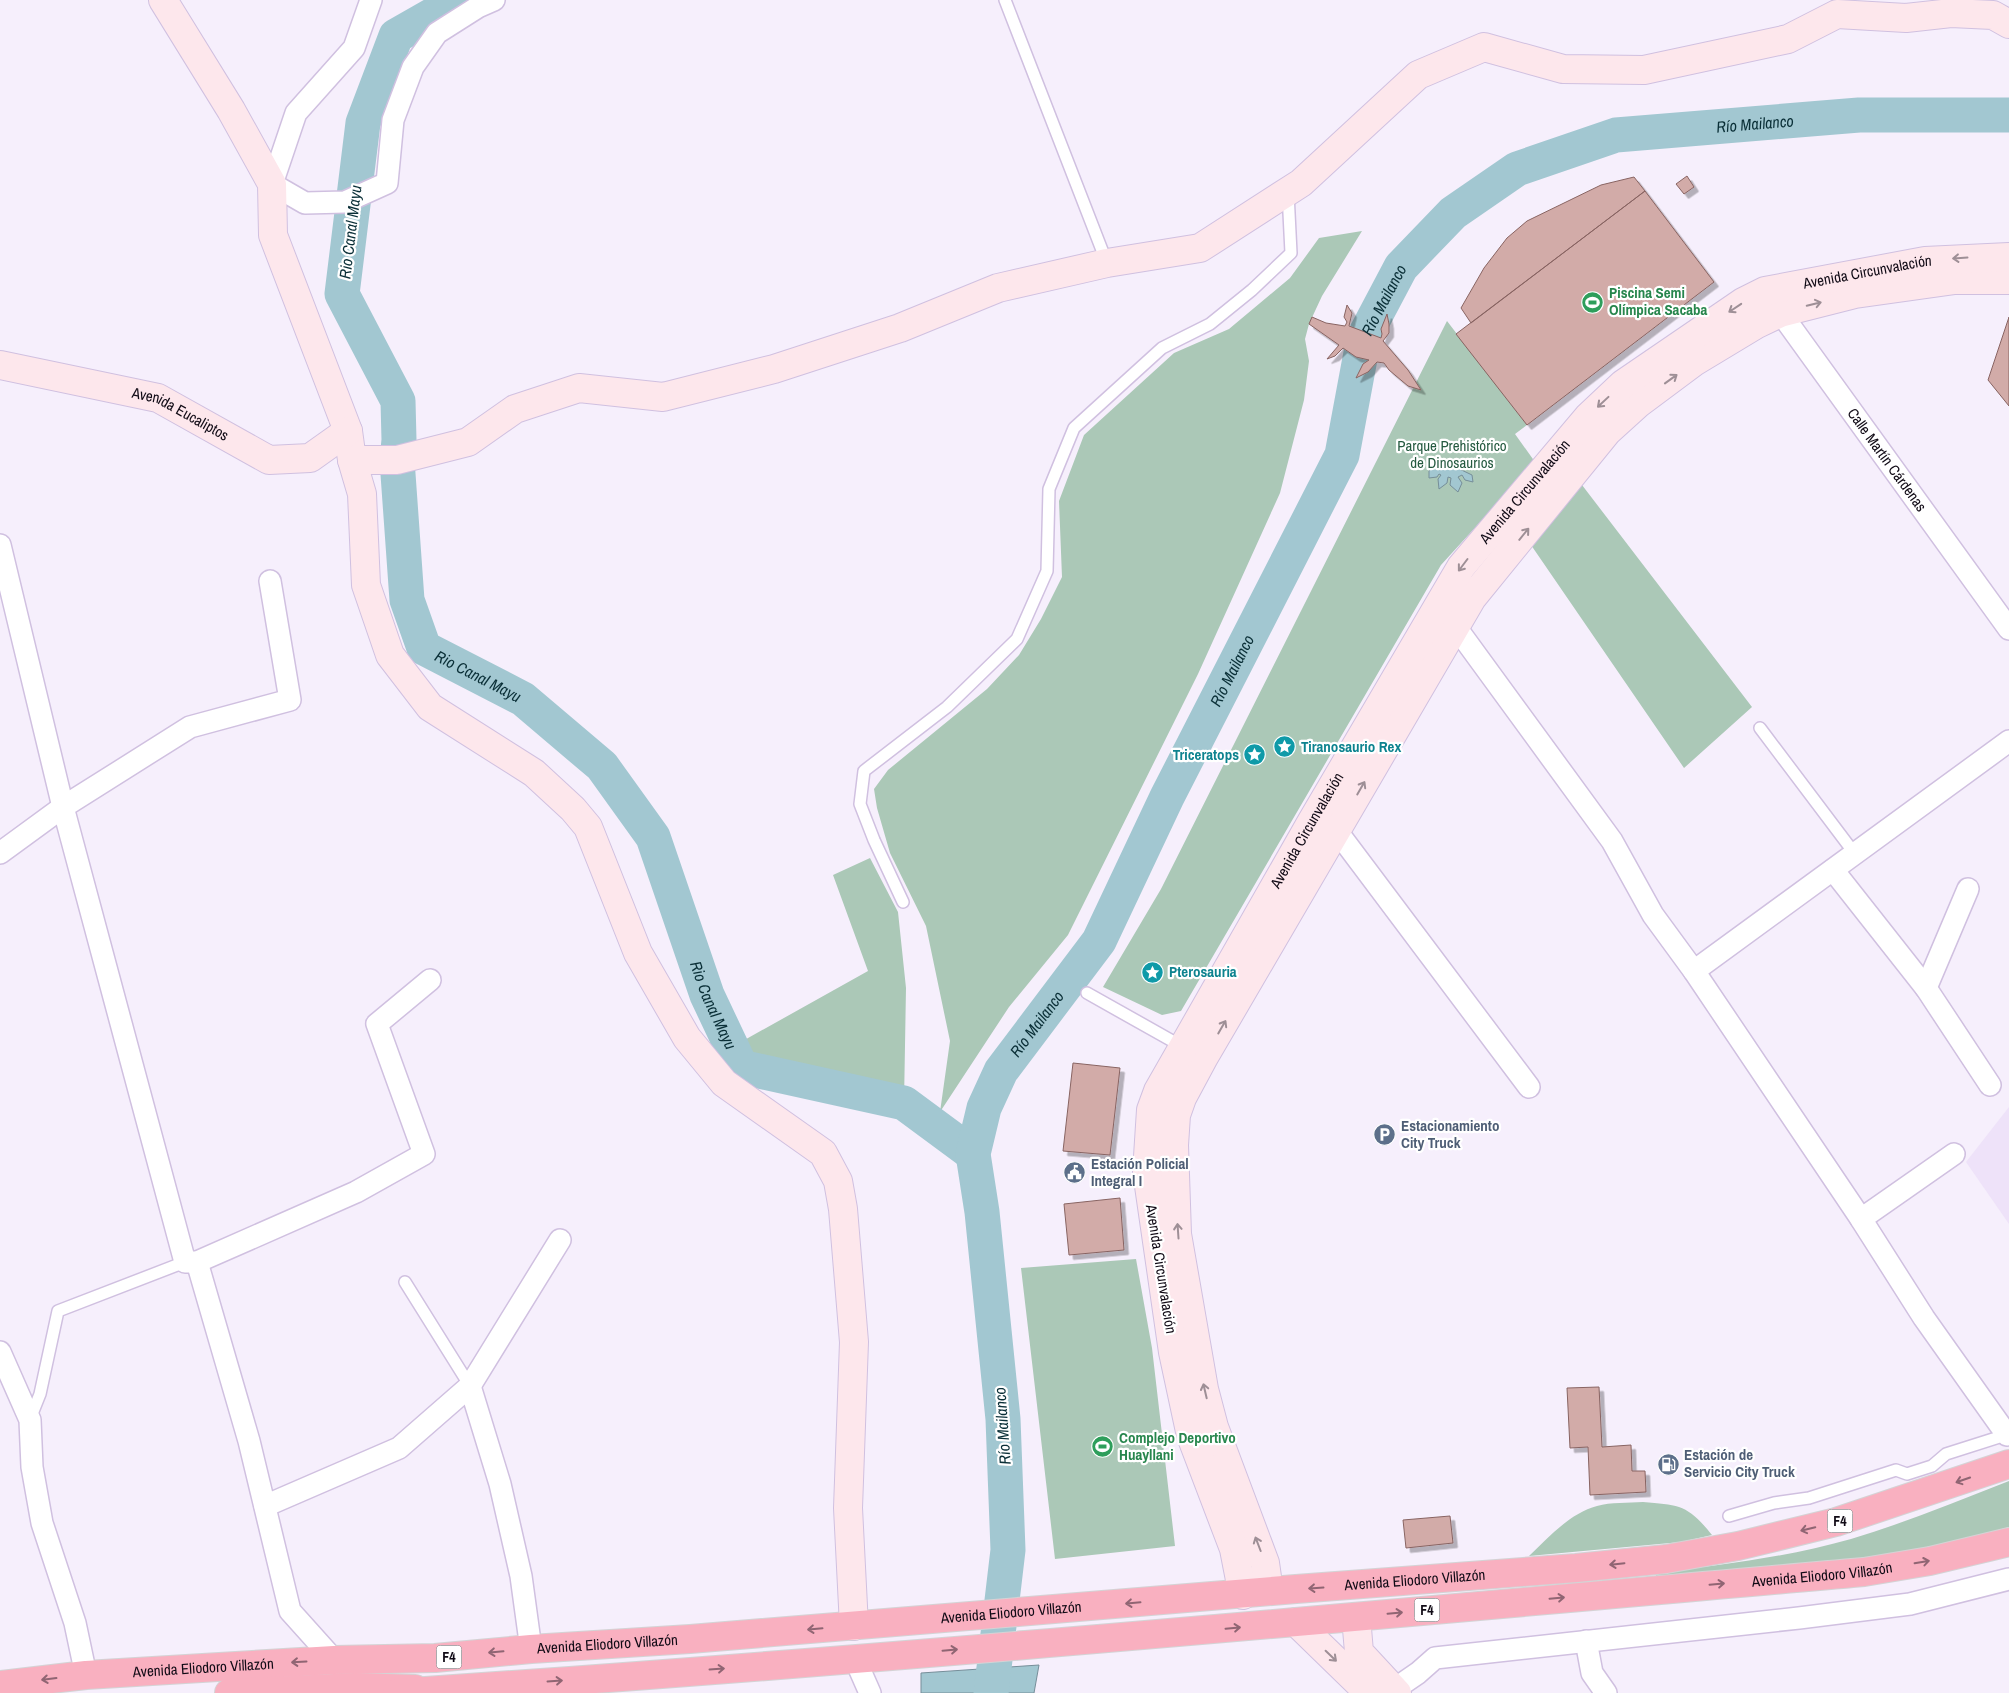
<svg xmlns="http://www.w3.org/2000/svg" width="2009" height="1693" viewBox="0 0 2009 1693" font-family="'Archivo Narrow',sans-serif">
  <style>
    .built { fill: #eee2f9 }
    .green { fill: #abc8b7 }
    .water { fill: #a2c7d1; stroke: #768e99 }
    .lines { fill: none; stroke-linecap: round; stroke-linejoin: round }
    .river { stroke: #a2c7d1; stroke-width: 35 }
    .building { fill: #d2aba8; stroke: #886462; filter: url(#shadow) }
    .lane-casing { stroke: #d0c0e0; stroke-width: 14 }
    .street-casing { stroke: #d0c0e0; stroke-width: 24 }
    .secondary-casing { stroke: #d0c0e0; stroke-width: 30 }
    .highway-casing { stroke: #d4d3d5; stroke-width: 30 }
    .lane { stroke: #fff; stroke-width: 11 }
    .street { stroke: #fff; stroke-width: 21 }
    .secondary { stroke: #fde7ec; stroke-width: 28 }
    .highway { stroke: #f9b0c0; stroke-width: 28 }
    .oneway { stroke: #9e8f96 }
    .oneway2 { stroke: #906573 }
    .labels { text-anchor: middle; stroke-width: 4.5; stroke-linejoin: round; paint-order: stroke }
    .shield { fill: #fff; stroke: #58545b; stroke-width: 1 }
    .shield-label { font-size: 14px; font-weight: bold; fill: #100a15 }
    .street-label { font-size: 15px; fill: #100a15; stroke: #fff }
    .leisure-label { font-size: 15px; font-weight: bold; fill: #27864d; stroke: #fff; text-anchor: start }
    .park-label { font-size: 15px; fill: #255a40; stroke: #fff }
    .culture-label { font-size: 15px; font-weight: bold; fill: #0d838f; stroke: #fff; text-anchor: start }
    .service-label { font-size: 15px; font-weight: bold; fill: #4e5e75; stroke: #fff; text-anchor: start }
    .water-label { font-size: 16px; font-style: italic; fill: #0a2f37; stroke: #fff }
  </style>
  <defs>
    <filter id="shadow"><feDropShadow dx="4.5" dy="4.5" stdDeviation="0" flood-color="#0004"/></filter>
  </defs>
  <rect width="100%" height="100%" fill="#f6effc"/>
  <path class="built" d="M 2009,1107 L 2009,1224 L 1966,1162 Z"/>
  <path class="green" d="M 1362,231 L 1322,296 L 1309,324 L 1305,339 L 1309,361 L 1304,400 L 1280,493 L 1198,674 L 1068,935 L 1009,1007 L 940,1112 L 950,1041 L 926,926 L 890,853 L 877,808 L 874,789 L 888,770 L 987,689 L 1019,655 L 1041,619 L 1062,577 L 1059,501 L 1084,435 L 1174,353 L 1229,329 L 1290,278 L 1319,238 Z
    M 1447,321 L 1527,425 L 1515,434 L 1535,462 L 1441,565 L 1181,1011 L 1162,1015 L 1103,987 L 1161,889 Z
    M 1582,485 L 1752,707 L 1684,768 L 1531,545 Z
    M 870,858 L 898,912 L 906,988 L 904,1103 L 741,1067 L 732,1047 L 868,971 L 833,875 Z
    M 1136,1259 L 1152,1348 L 1175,1546 L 1055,1559 L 1021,1268 Z
    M 2009,1481 L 2009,1527 L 1952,1543 L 1845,1563 L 1656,1577 L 1656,1573 C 1721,1565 1788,1557 1851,1539 C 1905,1523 1957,1501 2009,1481 Z
    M 1643,1502 C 1680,1505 1688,1505 1712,1535 L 1681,1542 L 1529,1556 C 1548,1538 1570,1513 1597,1506 C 1611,1502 1628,1503 1643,1502 Z"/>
  <path class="water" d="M 1449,464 L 1472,475 L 1473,482 L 1465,480 L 1462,475 L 1458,477 L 1462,483 L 1458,492 L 1450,485 L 1451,478 L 1448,477 L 1447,483 L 1439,489 L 1438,479 L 1441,475 L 1439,474 L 1437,477 L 1429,478 L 1429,471 L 1433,466 Z
    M 1039,1665 L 1034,1693 L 921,1693 L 921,1673 Z"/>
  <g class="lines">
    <g class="river">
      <path id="s1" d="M 459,0 L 396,36 L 363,123 L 342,294 L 398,401 L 399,440 L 397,460 L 407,600 L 424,648 L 523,699 L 602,766 L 653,837 L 707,995 L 741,1067 L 904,1103 L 973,1154"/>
      <path id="s2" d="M 991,1693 L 1008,1550 L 1003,1419 L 982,1212 L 973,1154 L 984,1108 L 1001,1071 L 1099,941 L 1167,797 L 1342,455 L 1364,337 L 1401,267 L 1453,213 L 1517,169 L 1616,135 L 1859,115 L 2009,115"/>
    </g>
  </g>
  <path class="building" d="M 1687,176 L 1694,187 L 1684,194 L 1676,184 Z
    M 1634,177 L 1645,191 L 1471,323 L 1461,308 L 1484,268 L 1507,238 L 1527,221 L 1601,185 Z
    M 1645,191 L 1714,282 L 1527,425 L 1456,334 Z
    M 1347,305 L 1352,313 L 1349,326 L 1381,338 L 1382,334 L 1381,329 L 1387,314 L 1389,324 L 1389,333 L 1383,341 L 1408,370 L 1421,390 L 1408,386 L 1389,370 L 1384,363 L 1377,362 L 1368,372 L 1356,378 L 1363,364 L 1369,360 L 1356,357 L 1343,348 L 1335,356 L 1327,359 L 1339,345 L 1309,324 L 1312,317 L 1326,323 L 1345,326 L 1347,322 L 1344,317 Z
    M 2009,317 L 2009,406 L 1988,380 Z
    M 1073,1063 L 1120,1068 L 1110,1155 L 1063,1151 Z
    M 1120,1198 L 1124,1250 L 1069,1255 L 1064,1204 Z
    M 1599,1387 L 1602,1447 L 1631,1445 L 1632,1471 L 1645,1471 L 1646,1492 L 1590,1495 L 1588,1447 L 1570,1448 L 1567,1388 Z
    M 1450,1516 L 1453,1543 L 1406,1548 L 1403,1520 Z"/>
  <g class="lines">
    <defs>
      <path id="lane" d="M 1005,0 L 1107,263
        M 1760,728 L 1855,854
        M 903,902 L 874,840 L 860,804 L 864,771 L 947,707 L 1017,639 L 1047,571 L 1049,489 L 1074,428 L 1162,348 L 1210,324 L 1252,290 L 1291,253 L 1288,193
        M 1087,993 L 1183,1047
        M 405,1282 L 470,1386
        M 30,1419 L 40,1394 L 58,1311 L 185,1262
        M 1729,1516 L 1774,1503 L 1809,1498 L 1896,1470 L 1907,1474 L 1932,1466 L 1946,1454 L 2009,1434"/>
      <g id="street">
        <path d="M 371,0 L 354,48 L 296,113 L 272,184 L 305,203 L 345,202 L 387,183 L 393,120 L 413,67 L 437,33 L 478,7 L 494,0"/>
        <path id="s3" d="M 1772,301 L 2009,629"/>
        <path d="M 0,545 L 63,807 L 185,1262 L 197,1262 L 356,1192 L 424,1154 L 377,1024 L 430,980"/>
        <path d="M 1444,620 L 1455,626 L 1612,841 L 1653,915 L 1694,971 L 1861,1219 L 1924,1318 L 2007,1435"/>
        <path d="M 1336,830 L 1529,1087"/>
        <path d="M 0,853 L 63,807 L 190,727 L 290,700 L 270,581"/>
        <path d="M 1833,870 L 1926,988 L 1990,1085"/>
        <path d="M 1694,971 L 2009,741"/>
        <path d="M 1926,988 L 1968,889"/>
        <path d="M 1861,1219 L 1954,1154"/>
        <path d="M 197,1262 L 249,1441 L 290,1611 L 334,1660"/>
        <path d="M 0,1352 L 30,1420 L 32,1467 L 42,1523 L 75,1623 L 86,1675"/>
        <path d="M 470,1386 L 500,1484 L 521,1576 L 531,1649"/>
        <path d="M 265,1506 L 399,1448 L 470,1386 L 560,1240"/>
        <path d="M 1586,1641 L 1592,1673 L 1606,1693"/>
        <path d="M 855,1659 L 870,1693"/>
        <path d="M 1389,1693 L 1418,1673 L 1435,1658 L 1799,1618 L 1910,1604 L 2009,1579"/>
      </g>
      <g id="secondary">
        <path d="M 163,0 L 231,110 L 272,184 L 273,235 L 348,431 L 352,460 L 362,494 L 366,585 L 390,655 L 430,707 L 534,773 L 573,809 L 588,827 L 638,953 L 687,1038 L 724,1083 L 823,1153 L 838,1181 L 843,1209 L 854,1342 L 848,1508 L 854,1626"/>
        <path id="s4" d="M 0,365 L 158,398 L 269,460 L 310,458 L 348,431"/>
        <path d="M 352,460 L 397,460 L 468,442 L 515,409 L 579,388 L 663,397 L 774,369 L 900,328 L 998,288 L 1107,263 L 1200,248 L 1301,183 L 1418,75 L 1484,47 L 1563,69 L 1644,70 L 1788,39 L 1837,14 L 1906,18 L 1951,13 L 1993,15 L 2009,24"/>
        <path d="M 1269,1591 L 1265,1563 L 1214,1427 L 1204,1389 L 1177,1234 L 1174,1145 L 1176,1115 L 1182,1098 L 1204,1057 L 1472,598 L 1607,432 L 1639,403 L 1694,362 L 1757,324 L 1780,313 L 1855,294 L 1955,280 L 2009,280"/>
        <path id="s5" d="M 1243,1595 L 1234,1549 L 1191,1436 L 1173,1352 L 1147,1172 L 1151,1110 L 1158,1091 L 1312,821 L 1461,567 L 1588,417 L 1623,384 L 1743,302 L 1765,291 L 1925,261 L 2009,257"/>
        <path d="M 1356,1617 L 1359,1652 L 1397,1693"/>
        <path d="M 1296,1622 L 1369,1693"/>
      </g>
      <g id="highway">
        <path id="s6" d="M 0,1685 L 86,1675 L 334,1660 L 435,1658 L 531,1649 L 690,1639 L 1296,1589 L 1576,1568 L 1666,1559 L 1738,1546 L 1836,1522 L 2009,1464"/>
        <path d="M 229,1693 L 356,1687 L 415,1689"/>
        <path id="s7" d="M 397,1693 C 886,1660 1375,1615 1864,1572 L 1930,1561 L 2009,1542"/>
      </g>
    </defs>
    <use href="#lane" class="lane-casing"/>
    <use href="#street" class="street-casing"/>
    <use href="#secondary" class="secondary-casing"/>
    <use href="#highway" class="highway-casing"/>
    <use href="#lane" class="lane"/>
    <use href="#street" class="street"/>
    <use href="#secondary" class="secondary"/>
    <use href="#highway" class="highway"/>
  </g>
  <defs><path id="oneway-shaft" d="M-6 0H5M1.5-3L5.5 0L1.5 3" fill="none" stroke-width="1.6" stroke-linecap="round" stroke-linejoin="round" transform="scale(1.25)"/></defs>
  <g class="oneway">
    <use href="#oneway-shaft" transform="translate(1960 258) rotate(176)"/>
    <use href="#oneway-shaft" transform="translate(1814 304) rotate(-14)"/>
    <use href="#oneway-shaft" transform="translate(1735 308) rotate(146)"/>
    <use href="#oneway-shaft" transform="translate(1671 379) rotate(-36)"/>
    <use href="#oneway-shaft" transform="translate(1603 402) rotate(137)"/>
    <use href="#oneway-shaft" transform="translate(1524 534) rotate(-51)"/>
    <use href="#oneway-shaft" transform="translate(1463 565) rotate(127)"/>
    <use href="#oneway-shaft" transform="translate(1361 788) rotate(-60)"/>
    <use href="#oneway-shaft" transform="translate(1222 1027) rotate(-60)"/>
    <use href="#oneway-shaft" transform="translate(1178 1231) rotate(-94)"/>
    <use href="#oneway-shaft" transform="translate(1205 1391) rotate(-103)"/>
    <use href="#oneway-shaft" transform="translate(1258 1544) rotate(-111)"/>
    <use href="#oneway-shaft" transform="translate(1331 1656) rotate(44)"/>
  </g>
  <g class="oneway2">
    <use href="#oneway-shaft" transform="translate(1963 1480) rotate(161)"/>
    <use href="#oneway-shaft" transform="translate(1808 1529) rotate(166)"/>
    <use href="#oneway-shaft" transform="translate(1922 1562) rotate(-9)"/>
    <use href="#oneway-shaft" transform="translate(1617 1564) rotate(174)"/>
    <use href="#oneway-shaft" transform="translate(1717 1584) rotate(-5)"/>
    <use href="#oneway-shaft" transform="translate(1316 1588) rotate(176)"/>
    <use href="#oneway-shaft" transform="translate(1557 1598) rotate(-5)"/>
    <use href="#oneway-shaft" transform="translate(1133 1603) rotate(175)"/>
    <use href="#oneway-shaft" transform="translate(1395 1613) rotate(-5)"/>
    <use href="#oneway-shaft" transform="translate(1233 1628) rotate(-5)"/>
    <use href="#oneway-shaft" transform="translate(815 1629) rotate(175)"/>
    <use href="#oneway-shaft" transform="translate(950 1650) rotate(-5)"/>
    <use href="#oneway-shaft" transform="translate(496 1652) rotate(175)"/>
    <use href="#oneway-shaft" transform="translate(299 1662) rotate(177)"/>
    <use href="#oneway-shaft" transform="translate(717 1669) rotate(-4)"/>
    <use href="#oneway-shaft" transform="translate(49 1679) rotate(173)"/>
    <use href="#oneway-shaft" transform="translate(555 1681) rotate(-4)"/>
  </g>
  <defs>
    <symbol id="stadium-disc" viewBox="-11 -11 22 22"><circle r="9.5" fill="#2e9e5b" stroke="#fff"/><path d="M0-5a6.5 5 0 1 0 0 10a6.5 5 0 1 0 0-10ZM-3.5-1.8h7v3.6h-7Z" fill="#fff"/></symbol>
    <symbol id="sight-disc" viewBox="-11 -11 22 22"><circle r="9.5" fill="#0f9aa8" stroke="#fff"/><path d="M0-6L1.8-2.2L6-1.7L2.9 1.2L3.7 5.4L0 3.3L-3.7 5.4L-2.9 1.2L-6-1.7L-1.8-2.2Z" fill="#fff"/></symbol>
    <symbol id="parking-disc" viewBox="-11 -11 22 22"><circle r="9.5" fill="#5c6f8a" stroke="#fff"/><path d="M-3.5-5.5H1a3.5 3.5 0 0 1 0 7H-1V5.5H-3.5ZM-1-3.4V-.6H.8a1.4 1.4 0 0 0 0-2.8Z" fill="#fff"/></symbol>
    <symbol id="civic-disc" viewBox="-11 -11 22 22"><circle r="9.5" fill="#5c6f8a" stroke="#fff"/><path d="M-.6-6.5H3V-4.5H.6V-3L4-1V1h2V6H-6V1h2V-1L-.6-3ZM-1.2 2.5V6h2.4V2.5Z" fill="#fff"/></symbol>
    <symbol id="fuel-disc" viewBox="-11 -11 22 22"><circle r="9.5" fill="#5c6f8a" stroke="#fff"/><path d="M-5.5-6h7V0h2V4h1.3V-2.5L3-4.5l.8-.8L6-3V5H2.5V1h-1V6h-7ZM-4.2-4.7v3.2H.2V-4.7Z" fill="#fff"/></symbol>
  </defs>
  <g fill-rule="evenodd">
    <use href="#stadium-disc" x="1580" y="290" width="25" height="25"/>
    <use href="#sight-disc" x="1272" y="734" width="25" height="25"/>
    <use href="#sight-disc" x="1242" y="742" width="25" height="25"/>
    <use href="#sight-disc" x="1140" y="960" width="25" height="25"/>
    <use href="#parking-disc" x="1372" y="1122" width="25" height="25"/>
    <use href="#civic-disc" x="1062" y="1160" width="25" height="25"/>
    <use href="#stadium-disc" x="1090" y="1434" width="25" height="25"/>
    <use href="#fuel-disc" x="1656" y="1452" width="25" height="25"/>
  </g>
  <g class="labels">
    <g class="shield">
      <rect x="1827.5" y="1509.5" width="25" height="23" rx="4"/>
      <rect x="1414.5" y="1598.5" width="25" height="23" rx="4"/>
      <rect x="436.5" y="1645.5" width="25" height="23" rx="4"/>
    </g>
    <g class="shield-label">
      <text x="1840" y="1526">F4</text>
      <text x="1427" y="1615">F4</text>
      <text x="449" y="1662">F4</text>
    </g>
    <g class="street-label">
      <text dy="5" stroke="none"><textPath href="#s5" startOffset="1642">Avenida Circunvalación</textPath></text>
      <text dy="5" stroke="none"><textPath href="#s4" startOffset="188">Avenida Eucaliptos</textPath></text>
      <text dy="5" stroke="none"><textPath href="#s3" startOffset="196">Calle Martín Cárdenas</textPath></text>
      <text dy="5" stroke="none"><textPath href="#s5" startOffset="1222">Avenida Circunvalación</textPath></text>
      <text dy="5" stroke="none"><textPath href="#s5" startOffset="818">Avenida Circunvalación</textPath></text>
      <text transform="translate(1161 1269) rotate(81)" y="5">Avenida Circunvalación</text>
      <text dy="5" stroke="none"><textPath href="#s7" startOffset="1430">Avenida Eliodoro Villazón</textPath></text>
      <text dy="5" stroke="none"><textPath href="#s6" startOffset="1419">Avenida Eliodoro Villazón</textPath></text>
      <text dy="5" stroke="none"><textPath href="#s6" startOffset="1014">Avenida Eliodoro Villazón</textPath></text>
      <text dy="5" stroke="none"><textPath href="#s6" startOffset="609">Avenida Eliodoro Villazón</textPath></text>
      <text dy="5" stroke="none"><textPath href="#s6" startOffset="204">Avenida Eliodoro Villazón</textPath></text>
    </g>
    <g class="leisure-label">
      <text x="1609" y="298">Piscina Semi<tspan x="1609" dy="17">Olímpica Sacaba</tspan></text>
      <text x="1119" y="1443">Complejo Deportivo<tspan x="1119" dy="17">Huayllani</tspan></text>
    </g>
    <g class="park-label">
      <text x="1452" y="451">Parque Prehistórico<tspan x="1452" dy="17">de Dinosaurios</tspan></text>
    </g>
    <g class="culture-label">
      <text x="1301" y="752">Tiranosaurio Rex</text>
      <text x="1239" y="760" text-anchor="end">Triceratops</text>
      <text x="1169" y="977">Pterosauria</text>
    </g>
    <g class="service-label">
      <text x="1401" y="1131">Estacionamiento<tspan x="1401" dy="17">City Truck</tspan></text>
      <text x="1091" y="1169">Estación Policial<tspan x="1091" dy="17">Integral I</tspan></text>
      <text x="1684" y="1460">Estación de<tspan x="1684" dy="17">Servicio City Truck</tspan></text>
    </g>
    <g class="water-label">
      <text dy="6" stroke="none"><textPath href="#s2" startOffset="1932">Río Mailanco</textPath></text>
      <text transform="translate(350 232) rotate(-83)" y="6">Rio Canal Mayu</text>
      <text dy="6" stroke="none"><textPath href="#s2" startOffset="1498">Río Mailanco</textPath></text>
      <text dy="6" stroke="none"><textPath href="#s2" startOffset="1094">Río Mailanco</textPath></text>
      <text dy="6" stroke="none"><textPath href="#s1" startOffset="770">Rio Canal Mayu</textPath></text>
      <text dy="6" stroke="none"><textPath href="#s1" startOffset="1190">Rio Canal Mayu</textPath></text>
      <text dy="6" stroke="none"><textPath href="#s2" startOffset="689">Río Mailanco</textPath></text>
      <text transform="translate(1002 1426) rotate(-94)" y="6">Río Mailanco</text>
    </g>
  </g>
</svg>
